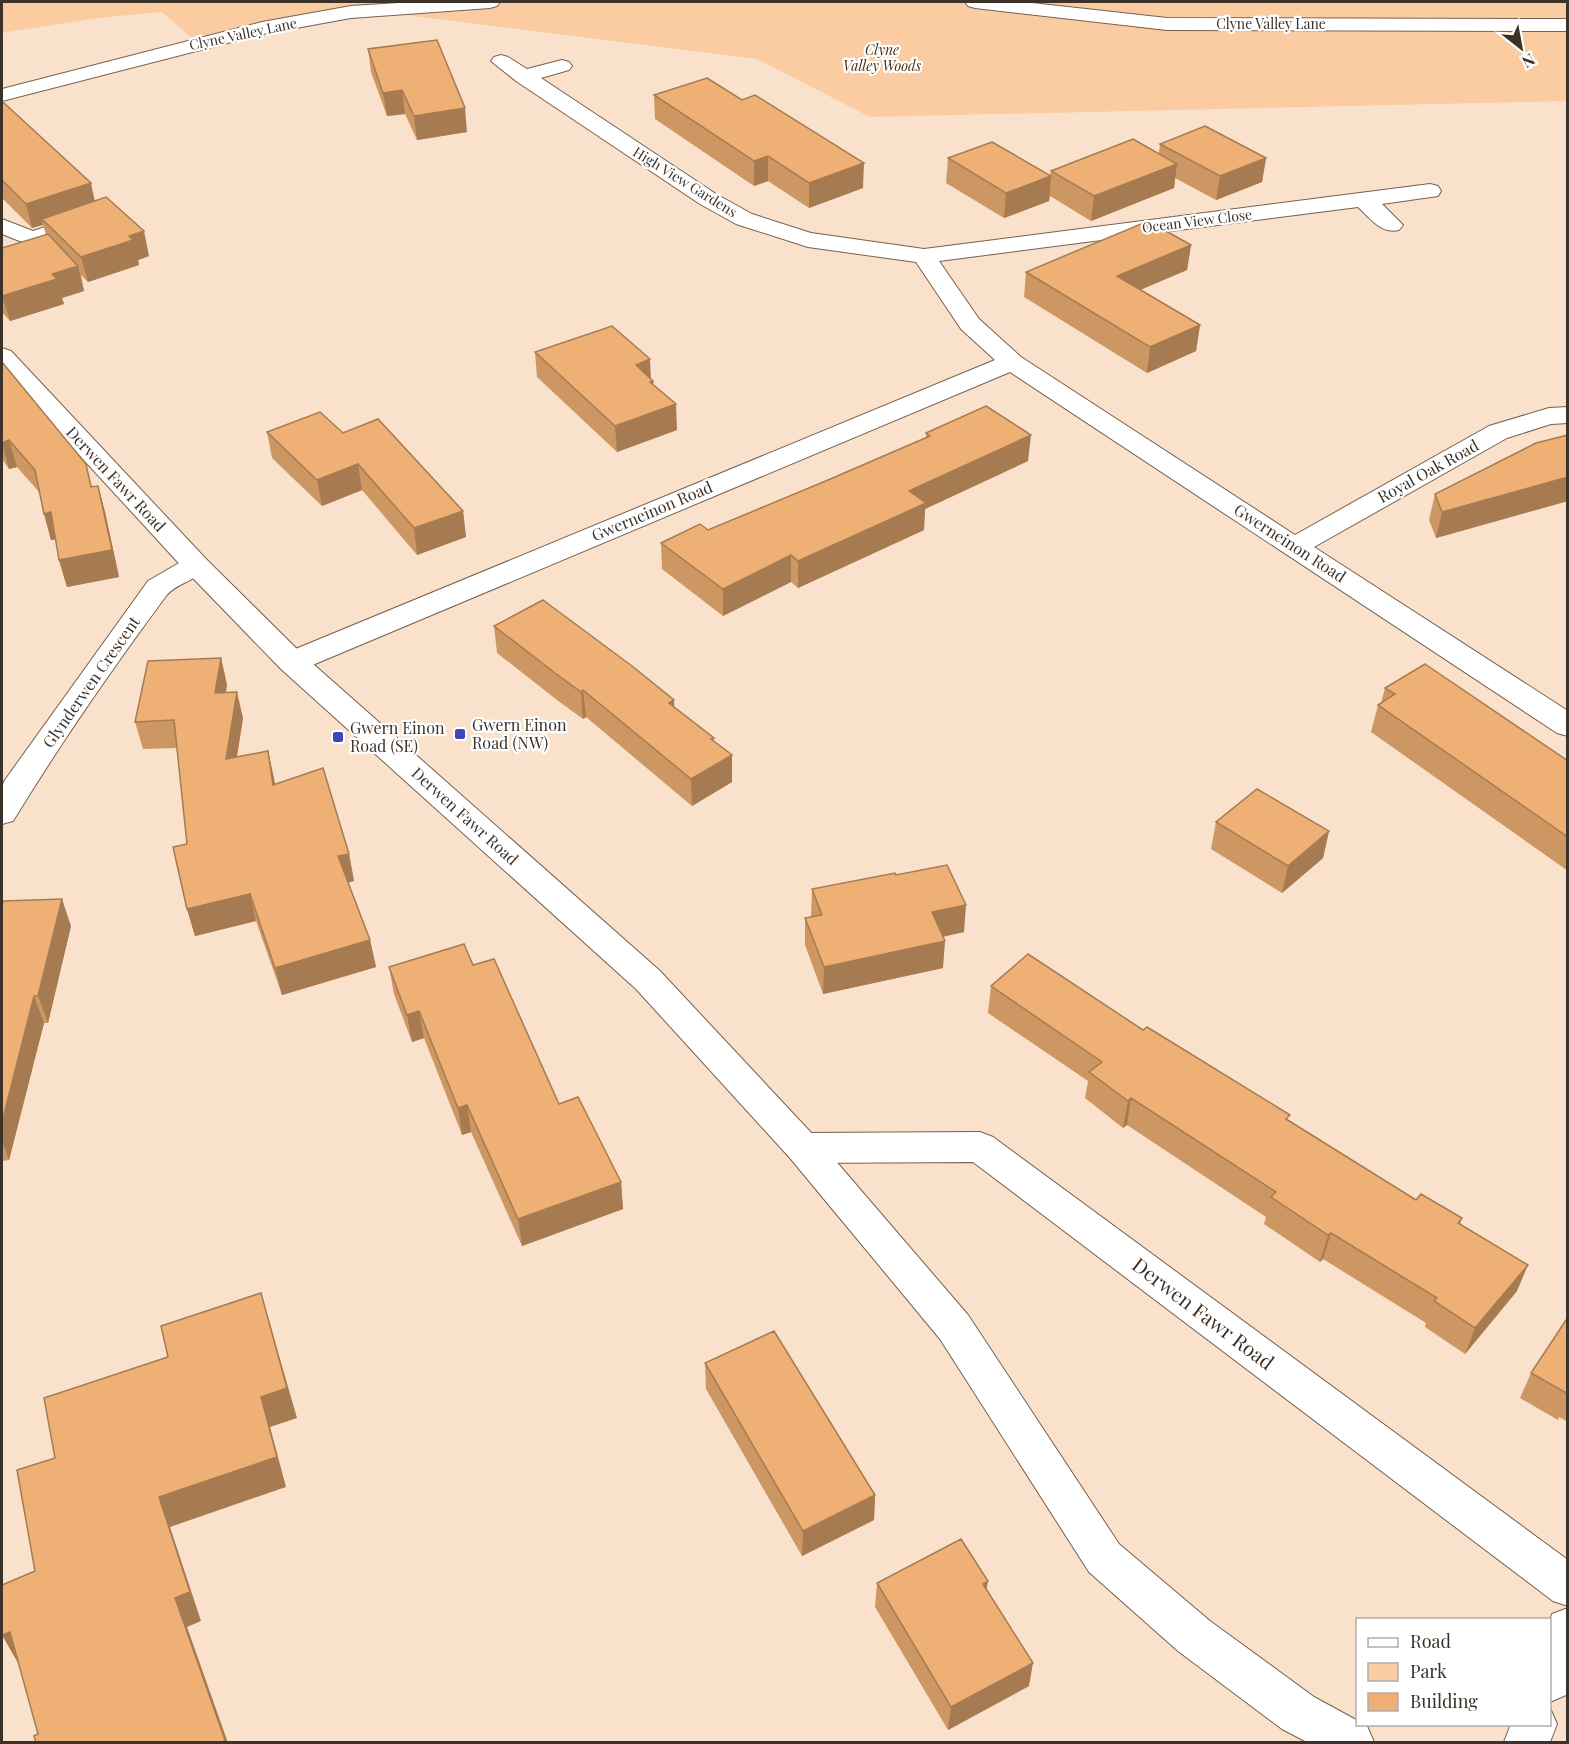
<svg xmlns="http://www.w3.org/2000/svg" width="1569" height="1744" viewBox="0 0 1569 1744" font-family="'Playfair Display',serif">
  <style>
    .green { fill: #fbcca2 }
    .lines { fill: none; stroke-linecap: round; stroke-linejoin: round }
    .street-casing { stroke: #76614e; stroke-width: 2 }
    .secondary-casing { stroke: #76614e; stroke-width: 2 }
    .street { fill: #fff; fill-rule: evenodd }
    .secondary { fill: #fff; fill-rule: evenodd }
    .wall { fill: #cd9764 }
    .shaded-wall { fill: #a77b51 }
    .building { fill: #eeb074; stroke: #a77b51; stroke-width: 1.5 }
    .poi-dot { fill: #3f47bb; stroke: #fff; stroke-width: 2 }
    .labels { text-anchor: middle; stroke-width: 4.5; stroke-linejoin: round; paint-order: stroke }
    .far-street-label { font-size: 14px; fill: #3b3229; stroke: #fff }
    .far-park-label { font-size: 14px; font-style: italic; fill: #493016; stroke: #fff }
    .street-label { font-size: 16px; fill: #3b3229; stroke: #fff }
    .poi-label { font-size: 16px; fill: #3b3229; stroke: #fff; text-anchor: start }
    .near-street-label { font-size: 20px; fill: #3b3229; stroke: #fff }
  </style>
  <rect width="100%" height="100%" fill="#f9e1cb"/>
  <path class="green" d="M 2,2 L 1567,2 L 1568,101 L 870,117 L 757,59 L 350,8 L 193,39 L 162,12 L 97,18 L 2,33 Z"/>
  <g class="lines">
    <defs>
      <path id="street" d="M 414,2 L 500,2 L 497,6 L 490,8 L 351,18 L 263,34 L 2,101 L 2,89 L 262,22 L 351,6 Z
        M 965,2 L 1023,2 L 1167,18 L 1568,19 L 1568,31 L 1167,30 L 975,8 L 968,6 Z
        M 501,55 L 508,57 L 527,69 L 562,60 L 569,62 L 572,66 L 569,70 L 541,78 L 716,194 L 752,214 L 811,233 L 924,249 L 1430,184 L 1438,186 L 1441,191 L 1438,196 L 1382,204 L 1403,225 L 1399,230 C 1381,234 1371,219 1358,207 L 939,261 L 979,319 L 1021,357 L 1295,535 L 1489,426 L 1549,408 L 1568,407 L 1568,423 L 1551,424 L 1507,438 L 1314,547 L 1568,711 L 1568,736 L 1557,733 L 1010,372 L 303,669 L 292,672 L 281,669 L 277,662 L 281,655 L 995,360 L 961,329 L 916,262 L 808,247 L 736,224 L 700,204 L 516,81 L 491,61 L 494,57 Z
        M 88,213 L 96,215 L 100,220 L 96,225 L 32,246 L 2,234 L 2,219 L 33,231 Z
        M 196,556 L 206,559 L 210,565 C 200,580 177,582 166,596 C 112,669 60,744 13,821 L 2,824 L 2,786 L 5,780 L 148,581 L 186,559 Z
        M 980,1132 L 993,1137 L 1568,1560 L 1568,1606 L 1553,1601 L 973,1162 L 803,1163 L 790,1158 L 784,1148 L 790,1138 L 803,1133 Z
        M 1568,1608 L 1568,1692 L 1566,1695 L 1550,1702 L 1550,1620 L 1552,1614 Z
        M 1550,1708 L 1557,1724 L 1550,1742 L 1504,1742 L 1511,1724 L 1550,1724 Z"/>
      <path id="secondary" d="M 2,348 L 11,351 L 206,559 L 303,655 L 660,971 L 816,1138 L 968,1315 L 1119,1544 L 1210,1621 L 1314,1697 L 1358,1721 L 1358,1724 L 1367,1726 L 1374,1742 L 1307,1742 L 1282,1729 L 1178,1651 L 1089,1572 L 940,1339 L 790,1158 L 636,989 L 281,669 L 186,571 L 2,371 Z"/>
    </defs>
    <use href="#street" class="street-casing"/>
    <use href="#secondary" class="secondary-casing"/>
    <use href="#street" class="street"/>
    <use href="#secondary" class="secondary"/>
  </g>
  <path class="wall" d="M 368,49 L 467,132 L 417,140 L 405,114 L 387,116 L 371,72 Z
    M 654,95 L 742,100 L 863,188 L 809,208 L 768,181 L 754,186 L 655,119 Z
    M 2,104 L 149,256 L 138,260 L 139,265 L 88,282 L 81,275 L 84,291 L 62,298 L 64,304 L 10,321 L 2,312 L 2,248 L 46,235 L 43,225 L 32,228 L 2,198 Z
    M 1160,144 L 1266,158 L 1262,182 L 1216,200 L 1175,178 L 1174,188 L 1091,221 L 1050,196 L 1049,201 L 1004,218 L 946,183 L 948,158 L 1050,175 L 1051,171 L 1159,153 Z
    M 1191,245 L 1187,270 L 1140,290 L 1200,325 L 1196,351 L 1147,373 L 1024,297 L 1026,272 Z
    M 535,352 L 651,379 L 653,381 L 654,385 L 677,430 L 617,452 L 537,377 Z
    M 2,362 L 86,464 L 92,487 L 98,486 L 105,512 L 119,577 L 67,587 L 59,560 L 56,539 L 51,540 L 39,492 L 17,467 L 9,469 L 2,459 Z
    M 267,432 L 343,433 L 463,511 L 466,537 L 417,555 L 362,490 L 322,506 L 272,458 Z
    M 926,433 L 1028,461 L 925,509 L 924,530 L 798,588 L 791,582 L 723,616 L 662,569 L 661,543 L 708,530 L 828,480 L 926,438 Z
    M 1568,435 L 1568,501 L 1436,538 L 1429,520 L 1435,494 Z
    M 494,626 L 674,707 L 714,738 L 714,741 L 732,782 L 692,806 L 586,717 L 583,719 L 557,700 L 497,653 Z
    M 221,658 L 227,685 L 226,692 L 243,718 L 237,757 L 268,751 L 275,785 L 349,854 L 354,881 L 348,882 L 370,940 L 376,967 L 282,995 L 256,921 L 195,936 L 187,909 L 187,844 L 177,748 L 143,749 L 135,722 Z
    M 1385,688 L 1568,761 L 1568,871 L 1371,732 L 1378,705 L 1381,703 Z
    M 1216,822 L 1329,831 L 1323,858 L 1282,893 L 1211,849 Z
    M 896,875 L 964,932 L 943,937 L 943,968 L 823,994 L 805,945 L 805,918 L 811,917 L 812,889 Z
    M 2,906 L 71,926 L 48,1023 L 44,1023 L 9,1160 L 2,1161 Z
    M 473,965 L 559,1104 L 621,1182 L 623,1209 L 522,1246 L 471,1132 L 462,1135 L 424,1038 L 412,1042 L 394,994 L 389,967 Z
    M 991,986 L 1143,1030 L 1416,1200 L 1462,1218 L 1460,1225 L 1517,1291 L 1465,1354 L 1425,1327 L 1426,1323 L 1323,1259 L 1320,1262 L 1264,1224 L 1266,1217 L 1127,1125 L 1123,1128 L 1085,1098 L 1088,1081 L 988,1013 Z
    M 1568,1317 L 1568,1422 L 1559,1417 L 1558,1420 L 1520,1398 L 1531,1373 Z
    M 705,1363 L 875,1495 L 874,1520 L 802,1556 L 706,1389 Z
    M 877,1583 L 986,1590 L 1029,1686 L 948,1730 L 875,1607 Z"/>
  <path class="shaded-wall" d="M 402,90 L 405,114 L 387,116 L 383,93 Z
    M 465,108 L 467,132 L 417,140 L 414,116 Z
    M 768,156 L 768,181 L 754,186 L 754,161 Z
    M 1266,158 L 1262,182 L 1216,200 L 1220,176 Z
    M 864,163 L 863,188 L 809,208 L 809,183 Z
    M 1177,164 L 1174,188 L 1091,221 L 1094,196 Z
    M 1051,176 L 1049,201 L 1004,218 L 1006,193 Z
    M 91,183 L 96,207 L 42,219 L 43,225 L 32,228 L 26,204 Z
    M 144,231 L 149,256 L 138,260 L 139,265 L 88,282 L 81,257 L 129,236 Z
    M 1191,245 L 1187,270 L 1114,301 L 1117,276 Z
    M 78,266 L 84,291 L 62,298 L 64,304 L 10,321 L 2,296 L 52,274 Z
    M 1200,325 L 1196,351 L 1147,373 L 1150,347 Z
    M 650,359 L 651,381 L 653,381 L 655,406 L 636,365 Z
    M 676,404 L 677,430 L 617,452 L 615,426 Z
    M 1031,435 L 1028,461 L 925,509 L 924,530 L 798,588 L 798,561 L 909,491 Z
    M 9,440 L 17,467 L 9,469 L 2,443 Z
    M 358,464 L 362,490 L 322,506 L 317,480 Z
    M 1568,477 L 1568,501 L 1436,538 L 1442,512 Z
    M 98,486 L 105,512 L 119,577 L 67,587 L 59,560 Z
    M 463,511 L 466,537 L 417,555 L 414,528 Z
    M 51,512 L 59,539 L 51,540 L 44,514 Z
    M 791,555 L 791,582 L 723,616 L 723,589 Z
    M 221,658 L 227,685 L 221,719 L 215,693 Z
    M 583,690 L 586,717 L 583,719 L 581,692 Z
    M 237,692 L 243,718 L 232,786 L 226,759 Z
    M 674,700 L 675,727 L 669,703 Z
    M 268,751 L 274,778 L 279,813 L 273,785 Z
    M 732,755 L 732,782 L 692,806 L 691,779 Z
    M 1329,831 L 1323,858 L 1282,893 L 1288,866 Z
    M 349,854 L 354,881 L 343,884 L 338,856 Z
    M 250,894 L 256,921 L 195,936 L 187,909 Z
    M 62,899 L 71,926 L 48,1023 L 38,996 Z
    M 966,905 L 964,932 L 930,939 L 932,912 Z
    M 370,940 L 376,967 L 282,995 L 275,968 Z
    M 945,941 L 943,968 L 823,994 L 824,967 Z
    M 34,996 L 44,1023 L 9,1160 L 2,1141 L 2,1122 Z
    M 419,1011 L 424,1038 L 412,1042 L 407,1015 Z
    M 1131,1098 L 1127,1125 L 1123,1128 L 1128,1101 Z
    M 467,1105 L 471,1132 L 462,1135 L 458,1108 Z
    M 621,1182 L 623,1209 L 522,1246 L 518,1219 Z
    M 1331,1233 L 1323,1259 L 1320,1262 L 1328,1235 Z
    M 1528,1265 L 1517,1291 L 1465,1354 L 1475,1328 Z
    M 261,1293 L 297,1418 L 270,1427 L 286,1487 L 170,1527 L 201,1621 L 187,1627 L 228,1743 L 221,1743 L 175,1598 L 159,1497 L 261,1397 Z
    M 875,1495 L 874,1520 L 802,1556 L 803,1531 Z
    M 988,1581 L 984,1605 L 983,1584 Z
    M 10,1632 L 26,1660 L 18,1663 L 2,1635 Z
    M 1033,1663 L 1029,1686 L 948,1730 L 951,1707 Z"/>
  <path class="building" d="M 437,40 L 465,108 L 414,116 L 402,90 L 383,93 L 368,49 Z
    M 707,78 L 742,100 L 755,95 L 864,163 L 809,183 L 768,156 L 754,161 L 654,95 Z
    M 4,103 L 91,183 L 26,204 L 2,180 L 2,104 Z
    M 1205,126 L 1266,158 L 1220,176 L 1160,144 Z
    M 1133,139 L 1177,164 L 1094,196 L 1051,171 Z
    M 992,142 L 1051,176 L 1006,193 L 948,158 Z
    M 106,197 L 144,231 L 129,236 L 133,240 L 81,257 L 42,219 Z
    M 1148,221 L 1191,245 L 1117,276 L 1200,325 L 1150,347 L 1026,272 Z
    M 48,234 L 78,266 L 52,274 L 57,279 L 2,296 L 2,248 Z
    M 612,326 L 650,359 L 636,365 L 653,381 L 650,382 L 676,404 L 615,426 L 535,352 Z
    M 2,362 L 86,464 L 91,487 L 98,486 L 112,550 L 59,560 L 51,512 L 44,514 L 35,470 L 9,440 L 2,443 Z
    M 986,406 L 1031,435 L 909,491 L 926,503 L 798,561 L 791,555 L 723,589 L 661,543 L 700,524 L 708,530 L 828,480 L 930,436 L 926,433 Z
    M 320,412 L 343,433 L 378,419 L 463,511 L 414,528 L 358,464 L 317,480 L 267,432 Z
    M 1568,435 L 1568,477 L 1442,512 L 1435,494 L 1536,443 Z
    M 543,600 L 632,666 L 674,700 L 669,703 L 714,738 L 711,739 L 732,755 L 691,779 L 583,690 L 581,692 L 555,673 L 494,626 Z
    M 221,658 L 215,693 L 237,692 L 226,759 L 268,751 L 273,785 L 323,768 L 349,854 L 338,856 L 370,940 L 275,968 L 250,894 L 187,909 L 173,847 L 187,844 L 174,720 L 135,722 L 148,661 Z
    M 1425,664 L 1568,761 L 1568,837 L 1378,705 L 1395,694 L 1385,688 Z
    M 1257,789 L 1329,831 L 1288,866 L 1216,822 Z
    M 947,865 L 966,905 L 932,912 L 945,941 L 824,967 L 805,918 L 822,915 L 812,889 L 895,873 L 896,875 Z
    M 62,899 L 38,996 L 34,996 L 2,1122 L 2,906 L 3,901 Z
    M 464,944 L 473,965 L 494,959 L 559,1104 L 578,1097 L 621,1182 L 518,1219 L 467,1105 L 458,1108 L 419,1011 L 407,1015 L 389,967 Z
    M 1028,954 L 1143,1030 L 1147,1027 L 1290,1115 L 1286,1119 L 1416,1200 L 1421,1194 L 1462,1218 L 1458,1223 L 1528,1265 L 1475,1328 L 1434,1301 L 1437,1298 L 1331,1233 L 1328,1235 L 1271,1197 L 1276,1192 L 1131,1098 L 1128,1101 L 1089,1072 L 1102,1062 L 991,986 Z
    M 261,1293 L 287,1388 L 261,1397 L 277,1457 L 159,1497 L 190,1592 L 175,1598 L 225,1740 L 221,1743 L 36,1743 L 34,1736 L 38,1734 L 10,1632 L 2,1635 L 2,1585 L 35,1571 L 17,1470 L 55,1458 L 44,1398 L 168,1357 L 161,1326 Z
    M 1568,1317 L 1568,1394 L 1531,1373 Z
    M 774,1331 L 875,1495 L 803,1531 L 705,1363 Z
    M 961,1539 L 988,1581 L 983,1584 L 1033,1663 L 951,1707 L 877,1583 Z"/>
  <g class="poi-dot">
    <rect x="454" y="728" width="12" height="12" rx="3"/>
    <rect x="332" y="731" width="12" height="12" rx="3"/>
  </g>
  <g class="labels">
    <g class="far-street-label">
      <text x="1271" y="29">Clyne Valley Lane</text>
      <text transform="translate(243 34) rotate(-12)" y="5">Clyne Valley Lane</text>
      <text transform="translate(685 182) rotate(32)" y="5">High View Gardens</text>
      <text transform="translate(1197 221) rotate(-7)" y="5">Ocean View Close</text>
    </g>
    <g class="far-park-label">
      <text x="882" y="55">Clyne<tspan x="882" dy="16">Valley Woods</tspan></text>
    </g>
    <g class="street-label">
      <text transform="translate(1428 471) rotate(-29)" y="6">Royal Oak Road</text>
      <text transform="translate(116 479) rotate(47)" y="6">Derwen Fawr Road</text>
      <text transform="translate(652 511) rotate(-23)" y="6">Gwerneinon Road</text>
      <text transform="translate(1290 543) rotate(33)" y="6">Gwerneinon Road</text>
      <text transform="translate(91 682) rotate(-55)" y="6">Glynderwen Crescent</text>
      <text transform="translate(465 816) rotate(42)" y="6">Derwen Fawr Road</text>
    </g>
    <g class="poi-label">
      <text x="472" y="731">Gwern Einon<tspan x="472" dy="18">Road (NW)</tspan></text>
      <text x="350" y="734">Gwern Einon<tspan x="350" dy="18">Road (SE)</tspan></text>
    </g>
    <g class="near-street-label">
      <text transform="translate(1203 1314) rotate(37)" y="7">Derwen Fawr Road</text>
    </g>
  </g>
  <rect width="1569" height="1744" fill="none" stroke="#3b3229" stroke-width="6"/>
  <rect x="1356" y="1618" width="195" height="108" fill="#ffffff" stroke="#b1ada9" stroke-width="1.5"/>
  <rect x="1368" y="1638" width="30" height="9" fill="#ffffff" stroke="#b1ada9" stroke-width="1.5"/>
  <text x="1410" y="1648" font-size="18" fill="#3b3229">Road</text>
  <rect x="1368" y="1663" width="30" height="18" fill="#fbcca2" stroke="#b1ada9" stroke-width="1.5"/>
  <text x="1410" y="1678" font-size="18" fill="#3b3229">Park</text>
  <rect x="1368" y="1693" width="30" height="18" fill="#eeb074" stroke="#b1ada9" stroke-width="1.5"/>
  <text x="1410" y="1708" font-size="18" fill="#3b3229">Building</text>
  <g transform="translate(1521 48) rotate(149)" stroke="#ffffff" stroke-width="4.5" paint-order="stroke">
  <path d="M0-4.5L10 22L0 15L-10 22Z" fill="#3b3229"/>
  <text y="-9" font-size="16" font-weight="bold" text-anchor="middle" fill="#3b3229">N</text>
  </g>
</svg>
